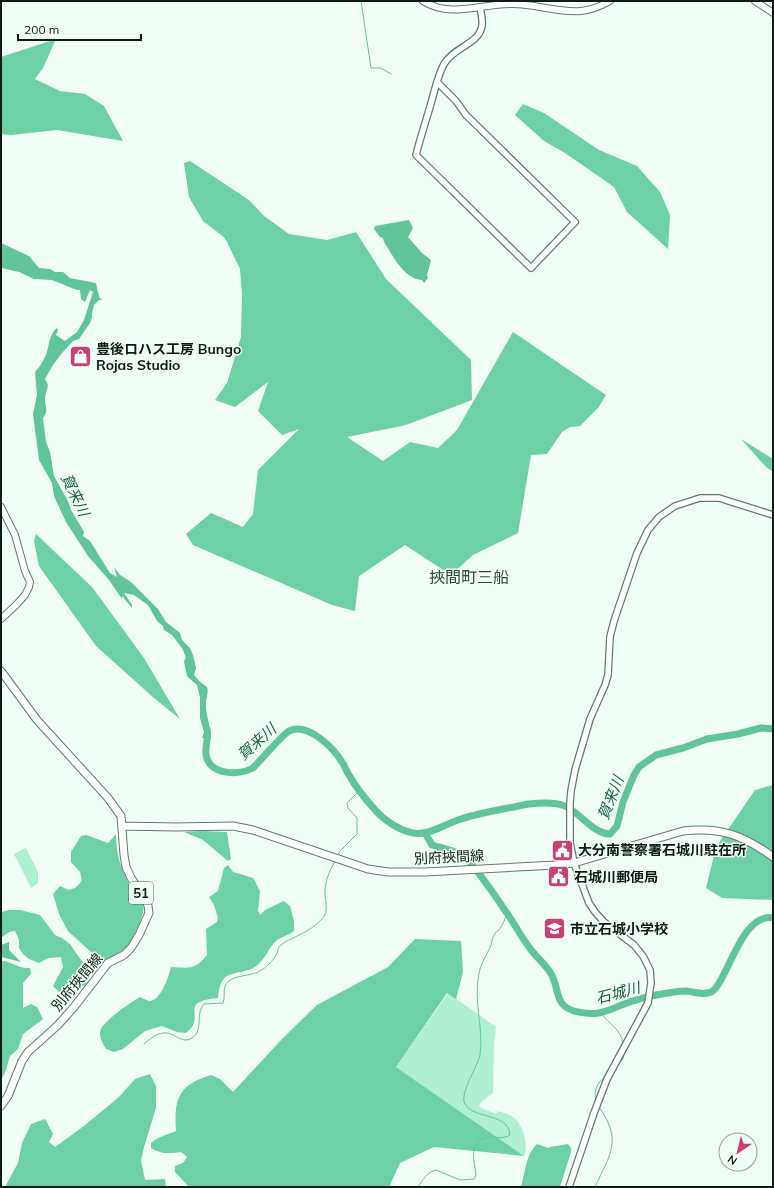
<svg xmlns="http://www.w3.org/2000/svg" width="774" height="1188" viewBox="0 0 774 1188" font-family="Mulish,'Noto Sans JP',sans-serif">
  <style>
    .green { fill: #aff0d2 }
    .forest { fill: #6dd0a7 }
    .water { fill: #61c49b }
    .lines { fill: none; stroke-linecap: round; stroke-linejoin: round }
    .stream { stroke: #61c49b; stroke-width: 1 }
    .river { stroke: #61c49b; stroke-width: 7 }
    .tertiary-casing { stroke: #5e7d6e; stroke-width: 8 }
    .secondary-casing { stroke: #5e7d6e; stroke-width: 8 }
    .primary-casing { stroke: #5e7d6e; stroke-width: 9 }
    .tertiary { stroke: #fff; stroke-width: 5.5 }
    .secondary { stroke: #fff; stroke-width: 6 }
    .primary { stroke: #fff; stroke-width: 7 }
    .labels { text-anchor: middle; stroke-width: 3; stroke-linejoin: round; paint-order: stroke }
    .shield { fill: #f0fef7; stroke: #52605a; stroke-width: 1 }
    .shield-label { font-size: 13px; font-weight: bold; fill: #0f1c16 }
    .poi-label { font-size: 14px; font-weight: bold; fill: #0f1c16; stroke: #f0fef7; text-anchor: start }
    .street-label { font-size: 14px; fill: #0f1c16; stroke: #f0fef7 }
    .water-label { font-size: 15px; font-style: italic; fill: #156247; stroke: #f0fef7 }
    .quarter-label { font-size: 16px; fill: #2c4a3c; stroke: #f0fef7 }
  </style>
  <rect width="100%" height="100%" fill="#f0fef7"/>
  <path class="green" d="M 26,848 L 38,872 L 38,883 L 31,888 L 14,854 Z
    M 448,993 L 496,1027 L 494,1044 L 493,1093 L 481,1102 L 479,1106 L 484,1109 L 496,1114 L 498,1111 C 503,1113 509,1114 513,1117 C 523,1124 529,1146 524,1156 L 396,1067 Z"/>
  <path class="forest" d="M 56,39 L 43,68 L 35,79 L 60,91 L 85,94 L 104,106 L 123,141 L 57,130 L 11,135 L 1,134 L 1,57 Z
    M 523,104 L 544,113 L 599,150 L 637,166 L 660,192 L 670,215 L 668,249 L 627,212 L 614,187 L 565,153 L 544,141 L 515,115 Z
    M 190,161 L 249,200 L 264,216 L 289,234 L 327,240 L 356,232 L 386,279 L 471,360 L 472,400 L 406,425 L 347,437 L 383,461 L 410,442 L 438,448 L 457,430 L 513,332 L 606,395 L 598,408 L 580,426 L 570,427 L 562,432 L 547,454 L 531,455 L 518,533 L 473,555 L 451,575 L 405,545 L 359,576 L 355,611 L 332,605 L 193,545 L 186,534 L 211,513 L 243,527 L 253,514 L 258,470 L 299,429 L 282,435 L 258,411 L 268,382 L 235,407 L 215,400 L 227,383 L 241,337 L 242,294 L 240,269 L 225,238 L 203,221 L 189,197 L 184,163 Z
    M 741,439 L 773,459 L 773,472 L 766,467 Z
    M 36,534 L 92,587 L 144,658 L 180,719 L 154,698 L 96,646 L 39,566 L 34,541 Z
    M 773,785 L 773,900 L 722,898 L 706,888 L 716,847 L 755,790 Z
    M 203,831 L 227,832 L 231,859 L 228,861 L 203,840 L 184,832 Z
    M 116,834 C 116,851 120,867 128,882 C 133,889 140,897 143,905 C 146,913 133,938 128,945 C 119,955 108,958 99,967 L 92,953 L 68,931 L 59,914 L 53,894 L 60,886 L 68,890 L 75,888 L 82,881 L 80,872 L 71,862 L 71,852 L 81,836 L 86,835 L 108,843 Z
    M 228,865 L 233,872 L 253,878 L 260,891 L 258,911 L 260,915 L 265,910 L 284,901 L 290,906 L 294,921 L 294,931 C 288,936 281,936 275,942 C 268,949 265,960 256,966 C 237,979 221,964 218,998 C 176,1002 208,1016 186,1033 L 177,1032 L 162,1026 L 145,1031 L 123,1049 L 114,1052 L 106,1049 C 103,1044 98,1036 101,1029 C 106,1019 130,1003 140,997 C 142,998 146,1000 149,1001 C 161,1001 169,976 171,967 C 190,968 195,970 207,955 L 206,929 L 217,922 L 218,918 L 214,905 L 209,897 L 218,891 L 224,868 Z
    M 9,910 L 20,910 L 40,915 L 55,935 L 62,938 L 70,944 L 76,953 L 85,965 L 89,977 L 86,985 L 59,992 L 53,986 L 63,967 L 61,957 L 48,958 L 39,963 L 29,959 L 23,954 L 19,948 L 19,940 L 15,931 L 9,932 L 1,938 L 1,912 Z
    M 415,939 L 461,941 L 463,972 L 456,999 L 447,993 L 396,1067 L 524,1156 L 434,1147 L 400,1163 L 389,1187 L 189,1187 L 175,1172 L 175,1166 L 183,1163 L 187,1157 L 181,1152 C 169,1154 161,1154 151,1148 L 151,1143 L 158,1138 L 176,1131 C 174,1099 178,1085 211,1075 L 220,1079 L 233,1092 L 282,1039 L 317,1005 L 388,967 Z
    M 1,961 C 12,961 18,969 30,968 L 31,974 L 23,983 L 23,1008 L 31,1004 L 37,1007 L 43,1019 L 23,1034 L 18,1049 L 10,1056 L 6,1070 L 1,1081 Z
    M 150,1074 L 156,1086 L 156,1108 L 144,1147 L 141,1161 L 145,1180 L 165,1179 L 166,1187 L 5,1187 L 18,1163 L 22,1143 L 31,1124 L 45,1119 L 53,1134 L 49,1142 L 55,1147 L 84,1126 L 119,1097 L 135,1079 Z
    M 537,1144 L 548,1148 C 555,1145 561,1146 568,1144 L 571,1148 L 571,1152 L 560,1187 L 521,1187 C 525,1173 526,1154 537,1144 Z"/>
  <path class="water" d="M 409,220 L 413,228 L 408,237 L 422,253 L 431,260 L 427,275 L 428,278 L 424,283 L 422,280 C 404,279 393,256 384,242 L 383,238 L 380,237 L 374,229 L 375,226 Z
    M 1,243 L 29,256 L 39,268 L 50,269 L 55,272 L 63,272 L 70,278 L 96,283 L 99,297 L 102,300 L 99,300 L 94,305 L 92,313 L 92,317 L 90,323 L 79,339 L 73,341 L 62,353 L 53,365 L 45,379 L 48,385 C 47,390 45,394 45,399 C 45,408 49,410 43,418 L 46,442 L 50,452 L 54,476 L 68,501 L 71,510 L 84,532 L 83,536 L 90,541 L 110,573 L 117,577 L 114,567 L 120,575 L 131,582 L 158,609 L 166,622 L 180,633 L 182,640 L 190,648 L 193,655 L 196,668 L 194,675 L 199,681 L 207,687 C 209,693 206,697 206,703 C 205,716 212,724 209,738 L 202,738 L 204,732 L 200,718 L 200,697 L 197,685 L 190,679 L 187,676 L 184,662 L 186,657 L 182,648 L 172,635 L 164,630 L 163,626 L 157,621 L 148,605 L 134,595 L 124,593 L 132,605 L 132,608 L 122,596 L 122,599 L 109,580 L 88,556 L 66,522 L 54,496 L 52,483 L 39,460 L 33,414 L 37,395 L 35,372 C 40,367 43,361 46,355 C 49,347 49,334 57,328 L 58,330 L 56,335 L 65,341 L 77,332 L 84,320 L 93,292 L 90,290 L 85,302 L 81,299 L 80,290 L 77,290 L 52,280 L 34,279 L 19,272 L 1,268 Z
    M 9,942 L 9,950 L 21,962 L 1,957 L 1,945 Z"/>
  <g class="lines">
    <path class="stream" d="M 361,1 L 371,68 L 381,68 L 391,74
      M 337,856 L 340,851 L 357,834 L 357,818 L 348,808 L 347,803 L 360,790
      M 601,1013 C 609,1025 621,1028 623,1044
      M 144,1044 C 150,1039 156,1034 163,1033 C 174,1031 181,1045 192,1038 C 204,1031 195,1013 204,1004 L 223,1003 C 226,995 221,987 229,981 C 237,975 249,976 258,972 C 265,969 274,960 277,953 C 278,950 278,947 281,945 C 285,941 292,939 297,936 C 306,932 318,925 324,916 C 329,908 324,898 325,889 C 326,879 330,870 335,861
      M 616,1067 L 623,1059 L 624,1053
      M 596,1100 C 593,1090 598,1082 606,1076
      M 418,1187 C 423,1180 427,1172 436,1170 L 460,1180 L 474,1179 L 476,1175 C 474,1160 467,1137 492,1137 C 498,1137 504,1139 510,1135 C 508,1112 475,1120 465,1104 C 459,1094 477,1068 480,1055 C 484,1029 473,1000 479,973 C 481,963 487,955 491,945 C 492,942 492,937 495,934 C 496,931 497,932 499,930 C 503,925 505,919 507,913
      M 595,1187 C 610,1154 623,1141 599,1107"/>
    <path class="river" d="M 207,729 C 209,737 205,745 206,754 C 208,775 238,776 253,768 C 260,761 282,735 289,731 C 307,722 333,747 342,762 C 345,766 346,771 349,775 C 355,786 368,802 376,811 C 384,820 398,829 409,832 C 427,838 444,824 461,819 C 476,814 492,811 508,808 C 515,807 522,805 529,804 C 539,803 552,802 562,805 C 579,810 592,834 610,834 L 617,826 L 623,802 L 634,775 L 639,767 L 656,755 L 683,748 L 707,739 L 738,734 L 761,728 L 773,729
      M 425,833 L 432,845 C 444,849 456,850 466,858 C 472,864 478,872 483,879 C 490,889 498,899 504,909 C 513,921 520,935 529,947 C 535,956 544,963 550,972 C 560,986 553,1005 574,1011 C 596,1017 605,1012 624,1004 C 638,999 653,995 668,993 C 673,992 680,991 686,991 C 695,992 707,997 715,989 C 730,971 744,912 773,918"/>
    <defs>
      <path id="tertiary" d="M 437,82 L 456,101 L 466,115 L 575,222 L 531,268 L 416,155 C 421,135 428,115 433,96 C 436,85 439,73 444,64 C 454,47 479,44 482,26 C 483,20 481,13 480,7
        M 569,1187 L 594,1113 L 607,1079 L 648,1003 L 651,983 L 650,970 L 643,956 L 634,945 L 604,922 L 595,912 L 589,903 L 574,863 L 570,842 L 570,803 L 571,791 L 575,770 L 590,719 L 605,685 L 608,675 L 610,637 L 614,621 L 637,553 L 648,530 L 659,517 L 675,506 L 700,498 L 719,498 L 773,515"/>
      <path id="secondary" d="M 423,1 C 452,19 482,3 513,4 C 536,4 559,13 581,11 C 591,10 601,6 610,1
        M 755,1 L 773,13
        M 1,507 L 15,535 L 25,571 L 30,582 L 29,587 L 25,595 L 16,605 L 1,619"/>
      <path id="primary" d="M 1,671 L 37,720 L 108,798 L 121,816 L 124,855 L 126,867 L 131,878 L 146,900 L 148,906 L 149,913 L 139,935 L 131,948 L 124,955 L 108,963 L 74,1007 L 58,1025 L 28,1052 L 22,1061 L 8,1096 L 1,1106
        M 122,826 L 176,827 L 233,826 L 253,830 L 368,869 L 388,872 L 425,872 L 555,865 L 574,863 L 683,831 C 721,827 743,835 773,857"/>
    </defs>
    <use href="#tertiary" class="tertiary-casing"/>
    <use href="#secondary" class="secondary-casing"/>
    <use href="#primary" class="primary-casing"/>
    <use href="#tertiary" class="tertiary"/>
    <use href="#secondary" class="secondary"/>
    <use href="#primary" class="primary"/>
  </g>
  <defs>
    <symbol id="shop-square" viewBox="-11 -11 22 22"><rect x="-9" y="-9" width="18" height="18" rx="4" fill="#c93f76" stroke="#f0fef7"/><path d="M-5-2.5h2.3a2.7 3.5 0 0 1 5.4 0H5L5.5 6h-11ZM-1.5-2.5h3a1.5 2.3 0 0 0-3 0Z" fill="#fff"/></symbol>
    <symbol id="civic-square" viewBox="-11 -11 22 22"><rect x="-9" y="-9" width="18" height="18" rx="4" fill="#c93f76" stroke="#f0fef7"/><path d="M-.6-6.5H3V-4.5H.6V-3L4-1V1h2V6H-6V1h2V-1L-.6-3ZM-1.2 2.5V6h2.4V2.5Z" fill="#fff"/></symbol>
    <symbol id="school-square" viewBox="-11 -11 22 22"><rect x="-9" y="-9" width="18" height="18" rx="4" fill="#c93f76" stroke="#f0fef7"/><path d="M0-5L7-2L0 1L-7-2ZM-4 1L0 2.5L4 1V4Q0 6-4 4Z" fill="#fff"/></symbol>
  </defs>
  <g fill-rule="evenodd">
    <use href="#shop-square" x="68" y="344" width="25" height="25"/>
    <use href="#civic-square" x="550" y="838" width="25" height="25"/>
    <use href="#civic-square" x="546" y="864" width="25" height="25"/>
    <use href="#school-square" x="542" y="916" width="25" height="25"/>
  </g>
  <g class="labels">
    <rect class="shield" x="129" y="882" width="24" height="22" rx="3"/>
    <g class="shield-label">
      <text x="141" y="898">51</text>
    </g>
    <g class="poi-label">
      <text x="96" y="354">豊後ロハス工房 Bungo<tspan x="96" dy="16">Rojas Studio</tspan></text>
      <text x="578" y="855">大分南警察署石城川駐在所</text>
      <text x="574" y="882">石城川郵便局</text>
      <text x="570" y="934">市立石城小学校</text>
    </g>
    <g class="street-label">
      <text transform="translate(449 857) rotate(-3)" y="5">別府挾間線</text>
      <text transform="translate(77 982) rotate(-50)" y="5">別府挾間線</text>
    </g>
    <g class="water-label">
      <text transform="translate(75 495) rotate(64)" y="5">賀来川</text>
      <text transform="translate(257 742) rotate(-42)" y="5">賀来川</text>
      <text transform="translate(611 798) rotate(-69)" y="5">賀来川</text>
      <text transform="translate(618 993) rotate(-15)" y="5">石城川</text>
    </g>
    <g class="quarter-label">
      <text x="469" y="583">挾間町三船</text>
    </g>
  </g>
  <rect width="774" height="1188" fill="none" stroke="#0f1c16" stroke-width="4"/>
  <g transform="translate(738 1152) rotate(215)"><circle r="19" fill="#f0fef7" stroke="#96a49d"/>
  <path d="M0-3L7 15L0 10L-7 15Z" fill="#c93f76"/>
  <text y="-6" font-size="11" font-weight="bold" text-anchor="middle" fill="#0f1c16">N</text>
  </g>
  <path d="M18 34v6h123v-6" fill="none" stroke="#0f1c16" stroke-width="2"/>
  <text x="24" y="34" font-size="12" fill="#0f1c16" stroke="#f0fef7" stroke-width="3" paint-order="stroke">200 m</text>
</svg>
